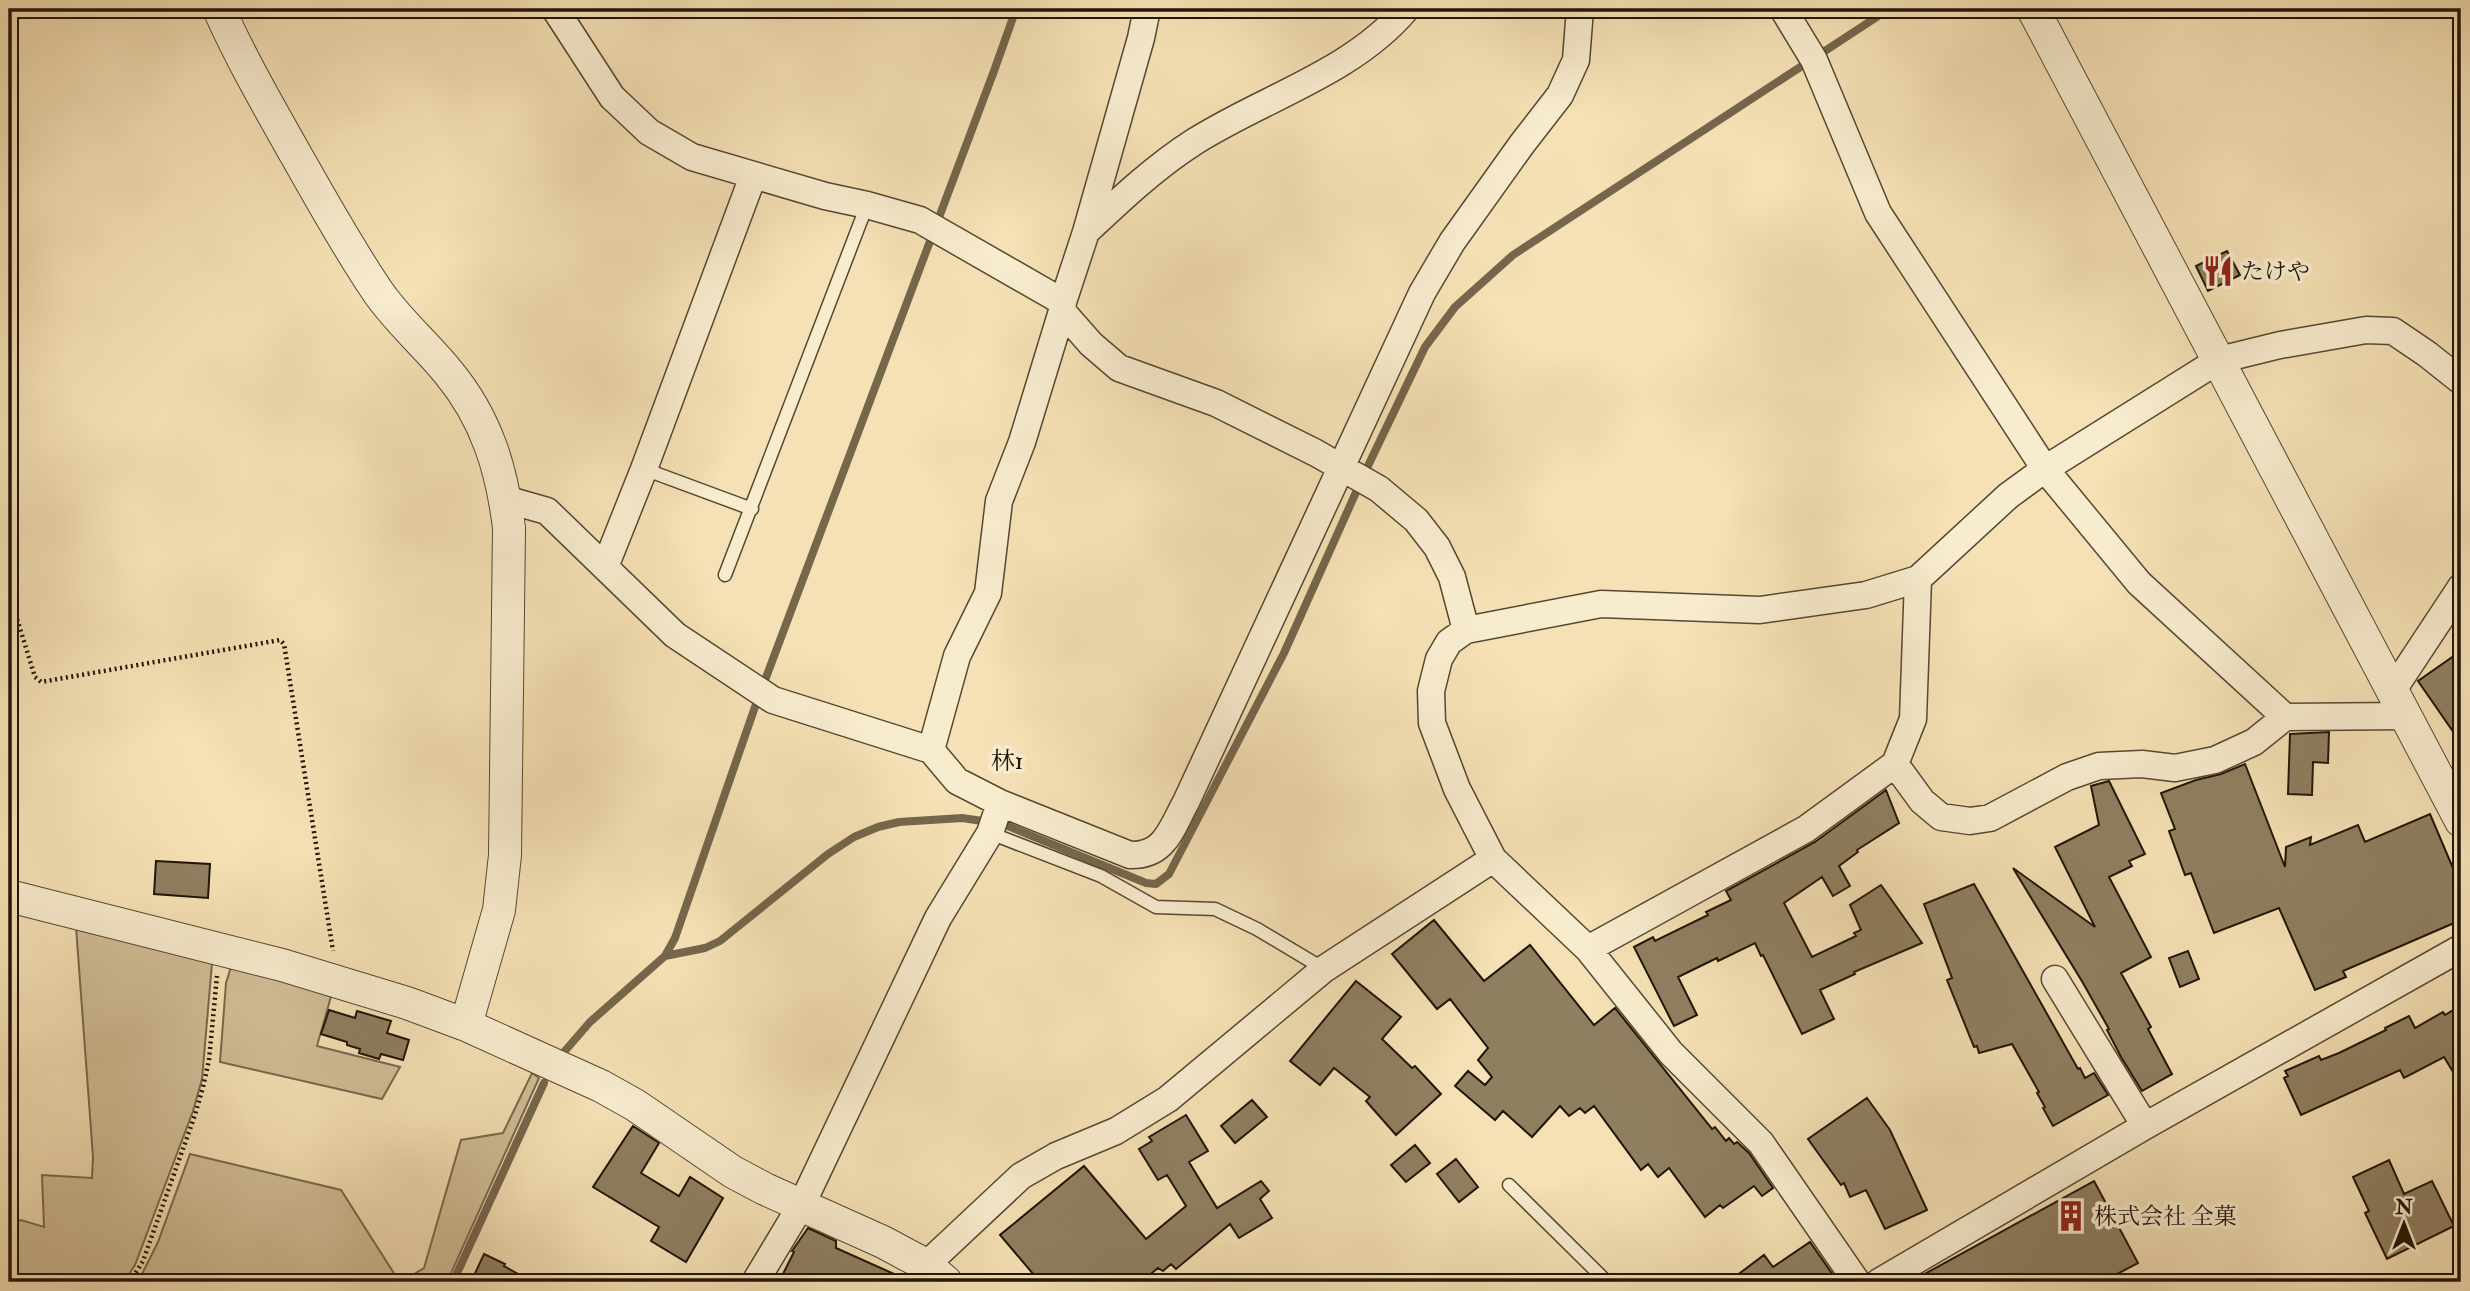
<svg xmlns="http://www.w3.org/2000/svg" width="2470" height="1291" viewBox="0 0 2470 1291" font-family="'IM FELL Double Pica','Noto Serif JP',serif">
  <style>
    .green { fill: #d1be97; stroke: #786a4f; stroke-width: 2 }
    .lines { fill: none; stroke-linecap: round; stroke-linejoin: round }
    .stream { stroke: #75664c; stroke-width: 8 }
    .building { fill: #8f7f61; stroke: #201507; stroke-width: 2 }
    .service-casing { stroke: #554832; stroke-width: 15 }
    .minor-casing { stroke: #554832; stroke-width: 29 }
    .tertiary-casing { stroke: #554832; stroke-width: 34 }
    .path { stroke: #201507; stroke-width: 4.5; stroke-dasharray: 2 3.5; stroke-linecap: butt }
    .service { stroke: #f8eccf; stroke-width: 12 }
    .minor { stroke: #f8eccf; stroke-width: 26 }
    .tertiary { stroke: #f8eccf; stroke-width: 32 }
    .labels { text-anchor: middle; stroke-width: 7; stroke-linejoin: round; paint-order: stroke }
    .poi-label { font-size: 23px; fill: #201507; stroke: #f8eccf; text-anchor: start }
    .neighbourhood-label { font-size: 24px; fill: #201507; stroke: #f8eccf }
  </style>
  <rect width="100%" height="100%" fill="#f5e1b5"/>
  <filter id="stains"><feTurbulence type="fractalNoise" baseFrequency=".00286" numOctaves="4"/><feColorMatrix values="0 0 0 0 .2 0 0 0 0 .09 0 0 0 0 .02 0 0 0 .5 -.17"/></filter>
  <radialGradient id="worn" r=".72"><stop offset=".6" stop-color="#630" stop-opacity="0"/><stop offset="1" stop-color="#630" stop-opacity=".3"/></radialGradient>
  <path class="green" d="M 76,927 L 212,963 L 202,1079 L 193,1111 L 135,1265 L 124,1282 L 9,1282 L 9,1223 L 21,1220 L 44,1227 L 42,1175 L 92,1178 L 93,1157 Z
    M 231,967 L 332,993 L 317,1046 L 400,1067 L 382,1099 L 220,1062 L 226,983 Z
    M 532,1073 L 539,1078 L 447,1282 L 138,1282 L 158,1242 L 190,1154 L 341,1190 L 395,1275 L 406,1279 L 424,1268 L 461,1140 L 503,1133 Z"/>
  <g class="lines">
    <path class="stream" d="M 665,956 L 705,948 L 720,941 L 828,854 L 854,837 L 878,827 L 899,822 L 962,818 L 1003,824 L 1146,883 L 1156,884 L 1169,874 L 1284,653 L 1366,470 L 1425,347 L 1455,307 L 1513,255 L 1889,9
      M 564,1052 L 590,1022 L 665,956 L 675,938 L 756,704 L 994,71 L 1016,9
      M 453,1282 L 544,1083"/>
  </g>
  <path class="building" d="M 2227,251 L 2240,275 L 2208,291 L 2196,266 Z
    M 2461,651 L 2461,743 L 2418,681 Z
    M 2329,732 L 2328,763 L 2313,762 L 2312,795 L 2288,794 L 2290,734 Z
    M 2245,764 L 2285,867 L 2286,847 L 2311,837 L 2310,845 L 2358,825 L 2365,842 L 2430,814 L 2461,887 L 2461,920 L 2343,971 L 2346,977 L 2315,990 L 2279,908 L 2214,933 L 2191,873 L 2185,875 L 2169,831 L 2175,829 L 2161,793 L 2196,780 L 2221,774 Z
    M 2109,781 L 2145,854 L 2129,861 L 2132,866 L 2109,877 L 2151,957 L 2121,973 L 2151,1027 L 2148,1029 L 2172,1074 L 2142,1091 L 2121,1057 L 2107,1030 L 2109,1029 L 2083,983 L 2013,868 L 2095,927 L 2055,847 L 2099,825 L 2091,786 Z
    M 1886,790 L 1899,823 L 1857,850 L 1858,852 L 1839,866 L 1850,886 L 1833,896 L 1822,877 L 1784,903 L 1812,957 L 1856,936 L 1854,933 L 1861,930 L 1850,905 L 1881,885 L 1922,943 L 1854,972 L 1855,974 L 1820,990 L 1834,1019 L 1802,1034 L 1763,955 L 1761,956 L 1755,943 L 1718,961 L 1717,958 L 1678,977 L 1697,1015 L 1674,1026 L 1634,947 L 1653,937 L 1655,941 L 1708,915 L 1706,912 L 1731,900 L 1726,891 L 1815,842 Z
    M 156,861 L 210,864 L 208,898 L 154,894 Z
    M 1974,884 L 2078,1069 L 2080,1068 L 2085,1078 L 2094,1073 L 2108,1095 L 2053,1126 L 2043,1108 L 2045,1107 L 2037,1093 L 2039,1092 L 2012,1044 L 1979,1053 L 1977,1046 L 1974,1047 L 1947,980 L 1952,978 L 1924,904 Z
    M 1434,920 L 1484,981 L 1530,945 L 1594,1025 L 1615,1008 L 1712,1129 L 1715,1127 L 1726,1141 L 1729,1138 L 1734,1144 L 1737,1142 L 1749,1153 L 1773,1188 L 1762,1196 L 1754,1186 L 1723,1208 L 1720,1205 L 1705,1217 L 1669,1168 L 1658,1177 L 1648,1164 L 1641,1170 L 1594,1106 L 1585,1113 L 1580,1108 L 1569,1116 L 1560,1106 L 1532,1137 L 1503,1111 L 1495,1120 L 1455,1086 L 1468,1071 L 1485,1085 L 1492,1077 L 1478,1060 L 1488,1048 L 1450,999 L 1437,1009 L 1392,954 Z
    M 2188,951 L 2199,979 L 2180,987 L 2169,958 Z
    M 1356,981 L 1401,1017 L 1382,1039 L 1412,1068 L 1415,1066 L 1441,1094 L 1396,1135 L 1366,1101 L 1370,1097 L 1334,1068 L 1320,1085 L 1290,1061 Z
    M 2455,1009 L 2461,1021 L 2461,1085 L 2444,1057 L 2404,1078 L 2400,1070 L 2301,1115 L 2284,1078 L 2288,1076 L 2285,1071 L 2319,1056 L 2321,1060 L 2339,1053 L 2386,1030 L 2385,1028 L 2409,1016 L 2415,1028 L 2443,1012 L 2445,1015 Z
    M 329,1010 L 355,1018 L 357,1011 L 391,1021 L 387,1033 L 409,1040 L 403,1060 L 381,1054 L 379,1059 L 359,1053 L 360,1049 L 347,1045 L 347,1042 L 321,1034 Z
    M 1867,1098 L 1890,1130 L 1927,1210 L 1885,1229 L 1866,1190 L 1850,1197 L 1844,1183 L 1841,1185 L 1808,1139 Z
    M 1252,1100 L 1267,1117 L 1235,1143 L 1221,1126 Z
    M 1186,1115 L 1208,1151 L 1189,1162 L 1217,1208 L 1261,1181 L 1269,1191 L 1260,1199 L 1272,1218 L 1239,1238 L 1230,1224 L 1176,1269 L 1171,1264 L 1163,1271 L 1158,1268 L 1141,1282 L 1040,1282 L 1000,1235 L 1084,1166 L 1146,1239 L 1186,1206 L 1167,1175 L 1158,1180 L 1139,1149 L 1152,1141 L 1149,1137 Z
    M 633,1126 L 659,1143 L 641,1173 L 679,1196 L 690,1177 L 723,1198 L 686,1262 L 651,1241 L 659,1227 L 593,1187 Z
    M 1415,1145 L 1430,1163 L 1406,1182 L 1391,1165 Z
    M 1456,1159 L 1478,1187 L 1459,1202 L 1437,1174 Z
    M 2389,1160 L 2404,1194 L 2432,1181 L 2454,1226 L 2387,1259 L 2365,1213 L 2369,1211 L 2353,1177 Z
    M 2094,1181 L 2138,1263 L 2102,1282 L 1910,1282 Z
    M 808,1228 L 836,1241 L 836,1248 L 912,1282 L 779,1282 L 794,1252 L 792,1251 Z
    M 1810,1242 L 1838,1282 L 1728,1282 L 1764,1255 L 1773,1267 Z
    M 484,1254 L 505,1264 L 504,1266 L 532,1282 L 471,1282 Z"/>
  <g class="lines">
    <defs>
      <path id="service" d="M 644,469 L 752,509
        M 725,575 L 867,205
        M 990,833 L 1101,876 L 1156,907 L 1215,909 L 1257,929 L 1324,969
        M 1509,1185 L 1607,1282"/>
      <path id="minor" d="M 555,9 L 612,97 L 649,132 L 692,157 L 825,196 L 867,205 L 920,220 L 1063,302
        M 1783,9 L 1814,60 L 1878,213 L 2045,469 L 2139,583 L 2285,717 L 2406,716
        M 1087,231 C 1121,199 1155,167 1194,142 C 1263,98 1352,73 1406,9
        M 1062,311 L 1091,344 L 1119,368 L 1216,403 L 1316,453 L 1379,489 L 1416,520 L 1437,547 L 1452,577 L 1466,630
        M 505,499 L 547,511 L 675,635 L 773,700 L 931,750 L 957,781 L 1000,803 L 990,833 L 938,918 L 802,1204 L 755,1282
        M 605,567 L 644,469 L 753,176
        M 2393,690 L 2461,587
        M 931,750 L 957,656 L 988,593 L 999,501 L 1022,442 L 1062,311 L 1063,302 L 1086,232 L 1141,38 L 1147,9
        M 1895,764 L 1922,801 L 1941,817 L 1970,821 L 1990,818 L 2067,777 L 2099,766 L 2142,764 L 2175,768 L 2215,760 L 2254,742 L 2285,717
        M 1000,803 L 1130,855 C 1165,856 1171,829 1186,802 L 1422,293 L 1452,242 L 1522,144 L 1560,95 L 1576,60 L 1580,9
        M 1588,949 L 1806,829 L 1895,764 L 1913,719 L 1918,579
        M 2055,979 L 2145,1126
        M 926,1265 L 1021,1176 L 1056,1156 L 1116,1131 L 1168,1099 L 1324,969 L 1493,859
        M 1857,1282 L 1761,1143 L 1671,1053 L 1588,949 L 1493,859 L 1457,789 L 1432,723 L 1431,691 L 1439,659 L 1449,642 L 1466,630 L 1601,604 L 1760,610 L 1866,595 L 1918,579 L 2008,496 L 2045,469 L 2219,360 L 2280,345 L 2366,330 L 2393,331 L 2427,354 L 2461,381
        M 1879,1282 L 2145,1126 L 2461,948"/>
      <path id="tertiary" d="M 219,9 C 241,59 269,107 296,155 C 322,201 348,248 378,292 C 398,321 426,345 448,372 C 487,419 502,470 509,528 L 505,855 L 499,910 L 466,1025
        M 2033,9 L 2461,821
        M 9,896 L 282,965 L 407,1003 L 466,1025 L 601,1086 L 635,1105 L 733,1172 L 765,1189 L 883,1242 L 926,1265 L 946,1282"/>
    </defs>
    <use href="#service" class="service-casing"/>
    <use href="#minor" class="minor-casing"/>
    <use href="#tertiary" class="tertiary-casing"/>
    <path class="path" d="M 9,593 L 35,677 L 41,682 L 280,640 L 284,644 L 333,951
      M 130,1282 L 143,1261 L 195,1115 L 203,1087 L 209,1060 L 217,976"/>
    <use href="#service" class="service"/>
    <use href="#minor" class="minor"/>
    <use href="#tertiary" class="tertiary"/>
  </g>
  <defs>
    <symbol id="restaurant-bare" viewBox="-9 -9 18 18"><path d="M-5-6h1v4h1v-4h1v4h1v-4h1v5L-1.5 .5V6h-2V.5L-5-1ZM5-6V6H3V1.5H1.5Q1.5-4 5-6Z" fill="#8f2418" stroke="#f8eccf" stroke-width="2.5" paint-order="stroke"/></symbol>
    <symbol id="building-bare" viewBox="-9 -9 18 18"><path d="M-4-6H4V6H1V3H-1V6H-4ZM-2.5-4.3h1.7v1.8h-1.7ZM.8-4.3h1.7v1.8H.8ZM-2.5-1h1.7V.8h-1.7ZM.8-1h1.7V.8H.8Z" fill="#8f2418" stroke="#f8eccf" stroke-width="2.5" paint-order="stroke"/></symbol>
  </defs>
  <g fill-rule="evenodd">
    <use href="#restaurant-bare" x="2196" y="249" width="44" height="44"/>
    <use href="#building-bare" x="2049" y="1194" width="44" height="44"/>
  </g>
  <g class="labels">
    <g class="poi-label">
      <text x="2241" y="279">たけや</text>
      <text x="2094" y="1224">株式会社 全菓</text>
    </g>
    <g class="neighbourhood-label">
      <text x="1007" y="769">林1</text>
    </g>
  </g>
  <rect width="2470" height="1291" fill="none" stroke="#f5e1b5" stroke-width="35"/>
  <rect x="10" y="10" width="2449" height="1270" fill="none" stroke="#201507" stroke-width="3.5"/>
  <rect x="18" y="18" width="2435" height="1256" fill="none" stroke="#201507" stroke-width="2"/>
  <g transform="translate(2404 1224)" stroke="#f8eccf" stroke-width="5" paint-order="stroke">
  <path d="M0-5L12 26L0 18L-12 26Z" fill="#201507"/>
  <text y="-10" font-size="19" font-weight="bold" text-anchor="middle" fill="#201507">N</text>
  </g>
  <rect width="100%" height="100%" filter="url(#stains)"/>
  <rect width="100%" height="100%" fill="url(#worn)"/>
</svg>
